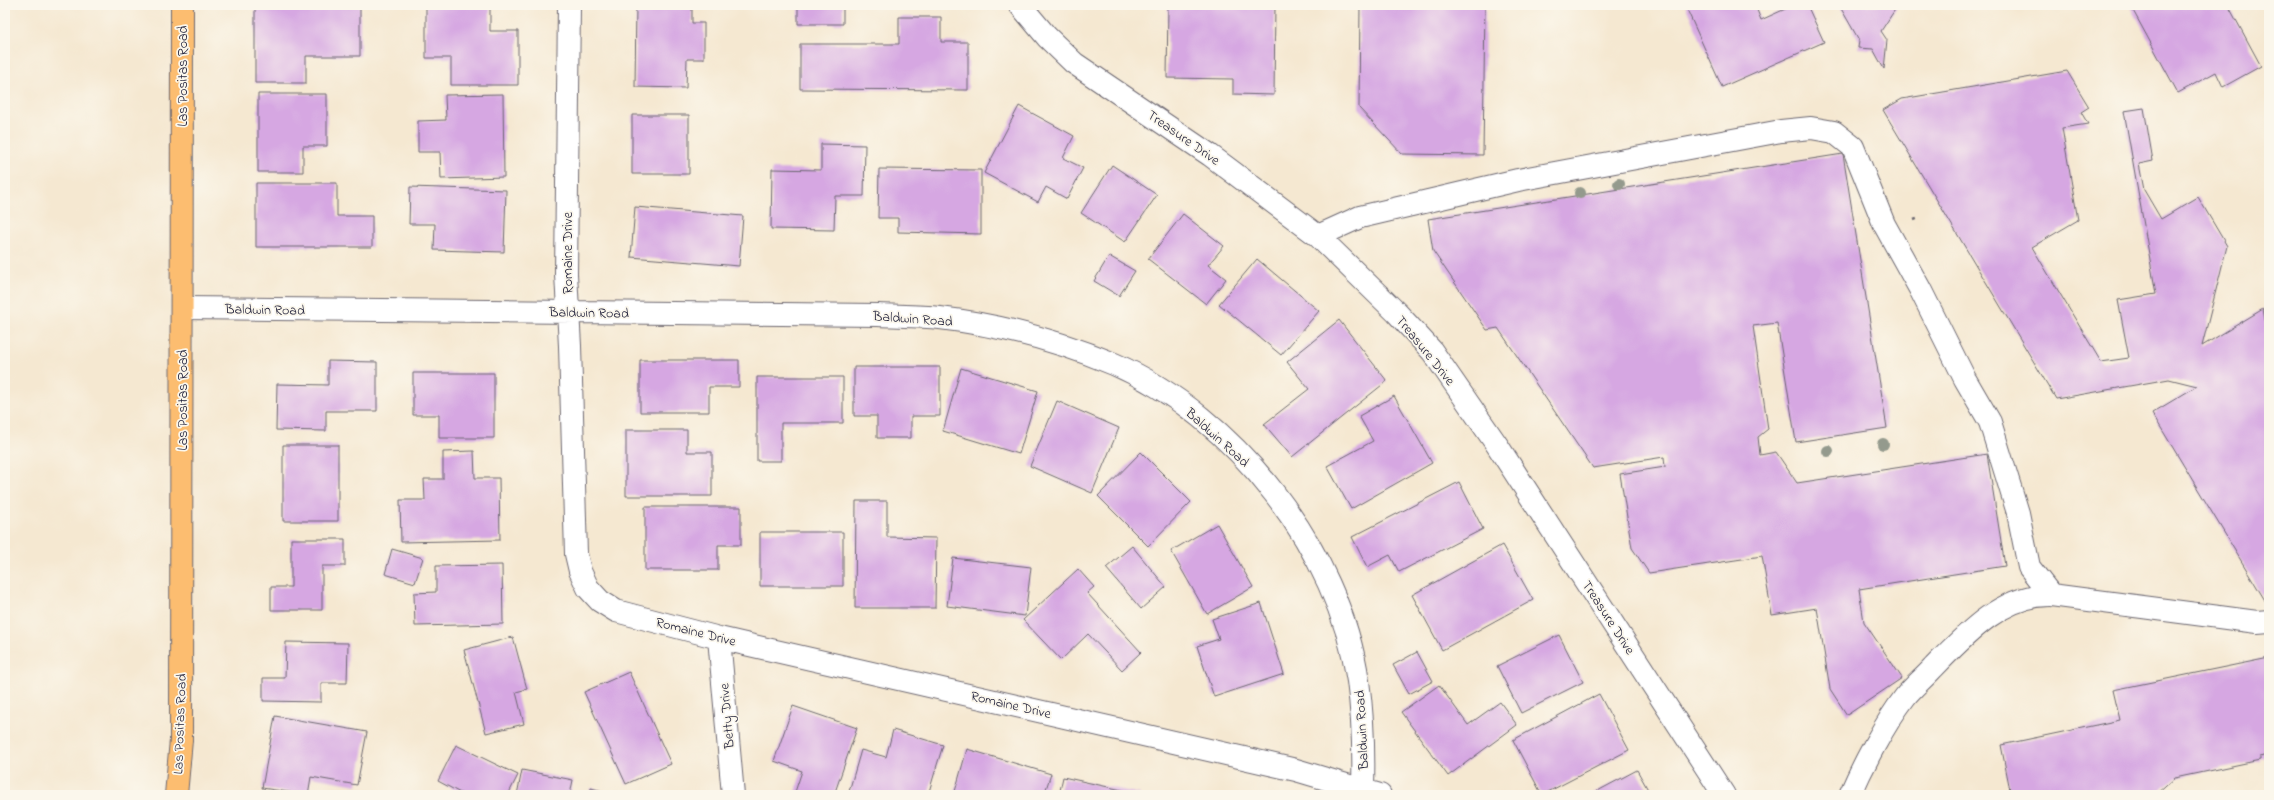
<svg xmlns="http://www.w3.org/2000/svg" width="2274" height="800" viewBox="0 0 2274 800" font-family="'Indie Flower',sans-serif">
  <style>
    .building { fill: #d6a7e2 }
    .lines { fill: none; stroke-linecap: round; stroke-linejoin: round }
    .minor-casing { stroke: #6c6770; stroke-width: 24 }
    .major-casing { stroke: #6c6770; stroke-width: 24 }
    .path { stroke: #6c6770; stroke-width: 2.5; stroke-dasharray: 3 3; stroke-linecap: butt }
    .minor { stroke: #fff; stroke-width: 22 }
    .major { stroke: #fcbd6f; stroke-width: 22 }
    .tree { fill: #949a8d }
    .labels { text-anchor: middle; stroke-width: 3.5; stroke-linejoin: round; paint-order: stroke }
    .street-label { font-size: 14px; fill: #22223b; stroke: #fbf7ec }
  </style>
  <rect width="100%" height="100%" fill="#fbf7ec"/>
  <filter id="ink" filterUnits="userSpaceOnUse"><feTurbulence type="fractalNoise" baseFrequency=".025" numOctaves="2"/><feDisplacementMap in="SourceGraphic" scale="8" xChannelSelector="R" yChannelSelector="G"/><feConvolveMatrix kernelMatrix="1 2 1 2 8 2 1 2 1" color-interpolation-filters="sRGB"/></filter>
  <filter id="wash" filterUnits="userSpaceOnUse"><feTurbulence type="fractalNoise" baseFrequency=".012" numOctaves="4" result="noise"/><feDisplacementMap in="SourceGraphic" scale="16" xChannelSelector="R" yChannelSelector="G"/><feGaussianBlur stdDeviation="0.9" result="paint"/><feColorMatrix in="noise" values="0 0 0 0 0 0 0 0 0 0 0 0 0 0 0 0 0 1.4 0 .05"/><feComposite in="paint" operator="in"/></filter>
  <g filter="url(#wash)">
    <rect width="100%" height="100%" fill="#f5e8d1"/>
    <g id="blocks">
      <path class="building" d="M 255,5 L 360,5 L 360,56 L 306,56 L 306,83 L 255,83 Z
        M 426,5 L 490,5 L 490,31 L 518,31 L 518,85 L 451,85 L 451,58 L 426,58 Z
        M 636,5 L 692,5 L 692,23 L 704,23 L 704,59 L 687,59 L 686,88 L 635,87 Z
        M 798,5 L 843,5 L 843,24 L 798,24 Z
        M 1168,5 L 1275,5 L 1274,95 L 1233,94 L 1233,79 L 1167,78 Z
        M 1360,5 L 1485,5 L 1483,155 L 1402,154 L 1359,108 Z
        M 1685,5 L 1755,5 L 1761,20 L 1794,5 L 1807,5 L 1824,42 L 1722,87 Z
        M 1839,5 L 1898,5 L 1881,31 L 1887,40 L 1884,69 L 1873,49 L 1858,48 L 1859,40 Z
        M 2130,5 L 2228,5 L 2261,66 L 2223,87 L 2216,72 L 2178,93 Z
        M 899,17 L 941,17 L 941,42 L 968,42 L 968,90 L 800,89 L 800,44 L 899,44 Z
        M 2067,71 L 2089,107 L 2081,112 L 2088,124 L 2062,128 L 2078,220 L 2032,247 L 2101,362 L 2129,358 L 2118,300 L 2156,294 L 2124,111 L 2144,108 L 2153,161 L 2139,164 L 2144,190 L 2161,219 L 2198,197 L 2227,246 L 2202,346 L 2263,309 L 2269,341 L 2269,607 L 2152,413 L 2197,386 L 2169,379 L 2056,399 L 1883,110 L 1902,99 Z
        M 258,94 L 327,94 L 327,146 L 303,146 L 303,172 L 258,172 Z
        M 503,94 L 504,177 L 441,179 L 440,152 L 418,152 L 418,121 L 446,120 L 445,95 Z
        M 1019,106 L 1074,136 L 1063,158 L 1083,168 L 1067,199 L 1046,187 L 1038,202 L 984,173 Z
        M 632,115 L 689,115 L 689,174 L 632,174 Z
        M 821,144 L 865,145 L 864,196 L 835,196 L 834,230 L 771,229 L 772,169 L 821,170 Z
        M 1843,154 L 1887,428 L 1796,442 L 1777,323 L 1753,326 L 1768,429 L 1758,437 L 1760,455 L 1776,452 L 1797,483 L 1987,454 L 2005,566 L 1859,589 L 1864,622 L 1902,678 L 1847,715 L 1830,689 L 1817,608 L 1772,615 L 1762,556 L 1649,573 L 1632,548 L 1620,474 L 1665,467 L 1664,457 L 1593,468 L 1498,328 L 1487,330 L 1433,251 L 1428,219 Z
        M 1112,165 L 1157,195 L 1125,242 L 1081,213 Z
        M 879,169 L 981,170 L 981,234 L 898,232 L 898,218 L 878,218 Z
        M 256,183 L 337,183 L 337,216 L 372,216 L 372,247 L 256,247 Z
        M 410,187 L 506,190 L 504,252 L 434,250 L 435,224 L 409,224 Z
        M 635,207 L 743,216 L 739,266 L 631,257 Z
        M 1183,214 L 1224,246 L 1208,265 L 1226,279 L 1206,304 L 1148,259 Z
        M 1109,256 L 1135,271 L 1119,296 L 1094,281 Z
        M 1257,259 L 1319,311 L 1281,355 L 1219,304 Z
        M 1339,320 L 1387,381 L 1292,457 L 1264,424 L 1309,389 L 1287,362 Z
        M 640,360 L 739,360 L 739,387 L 709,387 L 709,412 L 640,412 Z
        M 328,361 L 377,362 L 377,411 L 326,411 L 326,431 L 276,430 L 277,384 L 328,385 Z
        M 854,367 L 940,367 L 940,416 L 911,416 L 911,438 L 877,438 L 877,416 L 854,416 Z
        M 961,368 L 1038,391 L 1019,454 L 943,431 Z
        M 413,373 L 494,373 L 494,438 L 439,438 L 439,415 L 413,415 Z
        M 757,377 L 843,377 L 843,423 L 781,423 L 781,461 L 757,461 Z
        M 1394,396 L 1432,463 L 1351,509 L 1327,466 L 1373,441 L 1359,416 Z
        M 1057,401 L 1119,428 L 1092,493 L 1030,466 Z
        M 626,430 L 687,430 L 687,452 L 712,452 L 712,496 L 626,496 Z
        M 283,445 L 338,445 L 338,521 L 283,521 Z
        M 474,451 L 475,478 L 499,478 L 500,540 L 401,542 L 400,500 L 425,500 L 424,479 L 443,479 L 443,452 Z
        M 1141,452 L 1191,502 L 1148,546 L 1098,496 Z
        M 1459,482 L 1483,529 L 1399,572 L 1390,555 L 1367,567 L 1352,537 Z
        M 856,501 L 887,501 L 887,537 L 936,538 L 935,608 L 855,608 Z
        M 645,507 L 741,507 L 741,545 L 718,545 L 718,570 L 645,570 Z
        M 1217,524 L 1253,587 L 1207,614 L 1171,551 Z
        M 760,532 L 843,532 L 843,586 L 760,586 Z
        M 291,539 L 345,539 L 345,566 L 322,566 L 322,610 L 271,610 L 271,587 L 291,587 Z
        M 1502,545 L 1533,600 L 1442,650 L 1412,595 Z
        M 1132,546 L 1166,587 L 1141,609 L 1106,568 Z
        M 392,549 L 423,558 L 415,583 L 385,574 Z
        M 953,558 L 1031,567 L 1025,616 L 947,606 Z
        M 502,565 L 503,624 L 415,626 L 414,593 L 436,592 L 436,566 Z
        M 1078,569 L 1094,587 L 1087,593 L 1141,652 L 1122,670 L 1088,634 L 1061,660 L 1023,620 Z
        M 1261,603 L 1284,674 L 1214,697 L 1197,646 L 1219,639 L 1212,619 Z
        M 1559,635 L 1583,682 L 1521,713 L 1497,666 Z
        M 513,637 L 527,689 L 516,692 L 524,724 L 486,733 L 464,650 Z
        M 286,642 L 348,643 L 347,683 L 321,683 L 321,702 L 263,701 L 263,678 L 285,678 Z
        M 1417,652 L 1433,681 L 1409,694 L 1393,665 Z
        M 2269,658 L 2269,755 L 2260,757 L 2260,760 L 2175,778 L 2156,795 L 2011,795 L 2001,745 L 2120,720 L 2113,690 Z
        M 629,672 L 671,764 L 626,784 L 584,692 Z
        M 1439,685 L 1468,725 L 1500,702 L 1517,725 L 1448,776 L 1401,712 Z
        M 1599,694 L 1629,750 L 1542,795 L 1513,740 Z
        M 793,706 L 857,728 L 834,795 L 805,795 L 795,792 L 802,771 L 774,761 Z
        M 275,716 L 367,732 L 357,785 L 311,777 L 308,795 L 262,788 Z
        M 893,730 L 943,745 L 928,795 L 848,795 L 861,750 L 886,757 Z
        M 456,745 L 518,775 L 508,795 L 464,795 L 438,781 Z
        M 967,749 L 1051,774 L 1044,795 L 954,795 Z
        M 522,770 L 573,780 L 570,795 L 517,795 Z
        M 1637,770 L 1651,795 L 1590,795 Z
        M 1063,777 L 1140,794 L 1140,795 L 1059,795 Z
        M 591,788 L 615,794 L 615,795 L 590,795 Z"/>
    </g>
  </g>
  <g filter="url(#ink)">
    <use href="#blocks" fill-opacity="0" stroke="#6c6770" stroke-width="1"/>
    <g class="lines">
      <defs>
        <path id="minor" d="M 569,5 L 566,274 L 570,346 L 576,554 L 580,571 L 588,588 L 600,601 L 616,611 L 719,638 L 1296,770 L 1380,795
          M 1020,5 L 1047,37 L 1074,63 L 1210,155 L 1318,236 L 1397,313 L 1432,351 L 1497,445 L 1724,795
          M 1318,236 L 1360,217 L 1518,180 L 1781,131 L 1811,128 L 1834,132 L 1853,147 L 1884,224 L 1920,289 L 1965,379 L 1990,422 L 2018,513 L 2029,567 L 2051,595
          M 182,308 L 878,315 C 899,316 920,316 940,318 C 999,325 1059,341 1114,364 C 1235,416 1339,551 1358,681 C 1363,717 1364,752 1363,788
          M 719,638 L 733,795
          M 1850,795 C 1863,765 1885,723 1905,697 C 1913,687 1924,678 1933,668 C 1964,636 2002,594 2051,595 L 2257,622 L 2269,621"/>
        <path id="major" d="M 176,795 L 181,740 L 182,5"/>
      </defs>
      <use href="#minor" class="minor-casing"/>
      <use href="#major" class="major-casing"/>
      <path class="path" d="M 1914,220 L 1919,218"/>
      <use href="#minor" class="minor"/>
      <use href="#major" class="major"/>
    </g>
    <g class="tree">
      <circle cx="1619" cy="184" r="6"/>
      <circle cx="1580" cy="193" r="6"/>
      <circle cx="1883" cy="444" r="6"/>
      <circle cx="1828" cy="451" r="6"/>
    </g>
  </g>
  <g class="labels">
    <g class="street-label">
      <text transform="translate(182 76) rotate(-90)" y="5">Las Positas Road</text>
      <text transform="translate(1184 137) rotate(35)" y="5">Treasure Drive</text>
      <text transform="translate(567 253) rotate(-90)" y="5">Romaine Drive</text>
      <text transform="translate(265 309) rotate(1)" y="5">Baldwin Road</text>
      <text transform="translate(589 312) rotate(1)" y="5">Baldwin Road</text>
      <text transform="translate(913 318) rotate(4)" y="5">Baldwin Road</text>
      <text transform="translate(1426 350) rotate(51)" y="5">Treasure Drive</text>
      <text transform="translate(182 400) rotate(-90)" y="5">Las Positas Road</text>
      <text transform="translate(1218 437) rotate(42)" y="5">Baldwin Road</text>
      <text transform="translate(1609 617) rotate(57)" y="5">Treasure Drive</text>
      <text transform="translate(696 631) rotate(14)" y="5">Romaine Drive</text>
      <text transform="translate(1011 704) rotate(13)" y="5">Romaine Drive</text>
      <text transform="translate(726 716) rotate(-95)" y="5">Betty Drive</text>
      <text transform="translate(179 724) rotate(-88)" y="5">Las Positas Road</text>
      <text transform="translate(1361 730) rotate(-93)" y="5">Baldwin Road</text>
    </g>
  </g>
  <rect width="2274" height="800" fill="none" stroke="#fbf7ec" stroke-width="20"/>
</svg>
